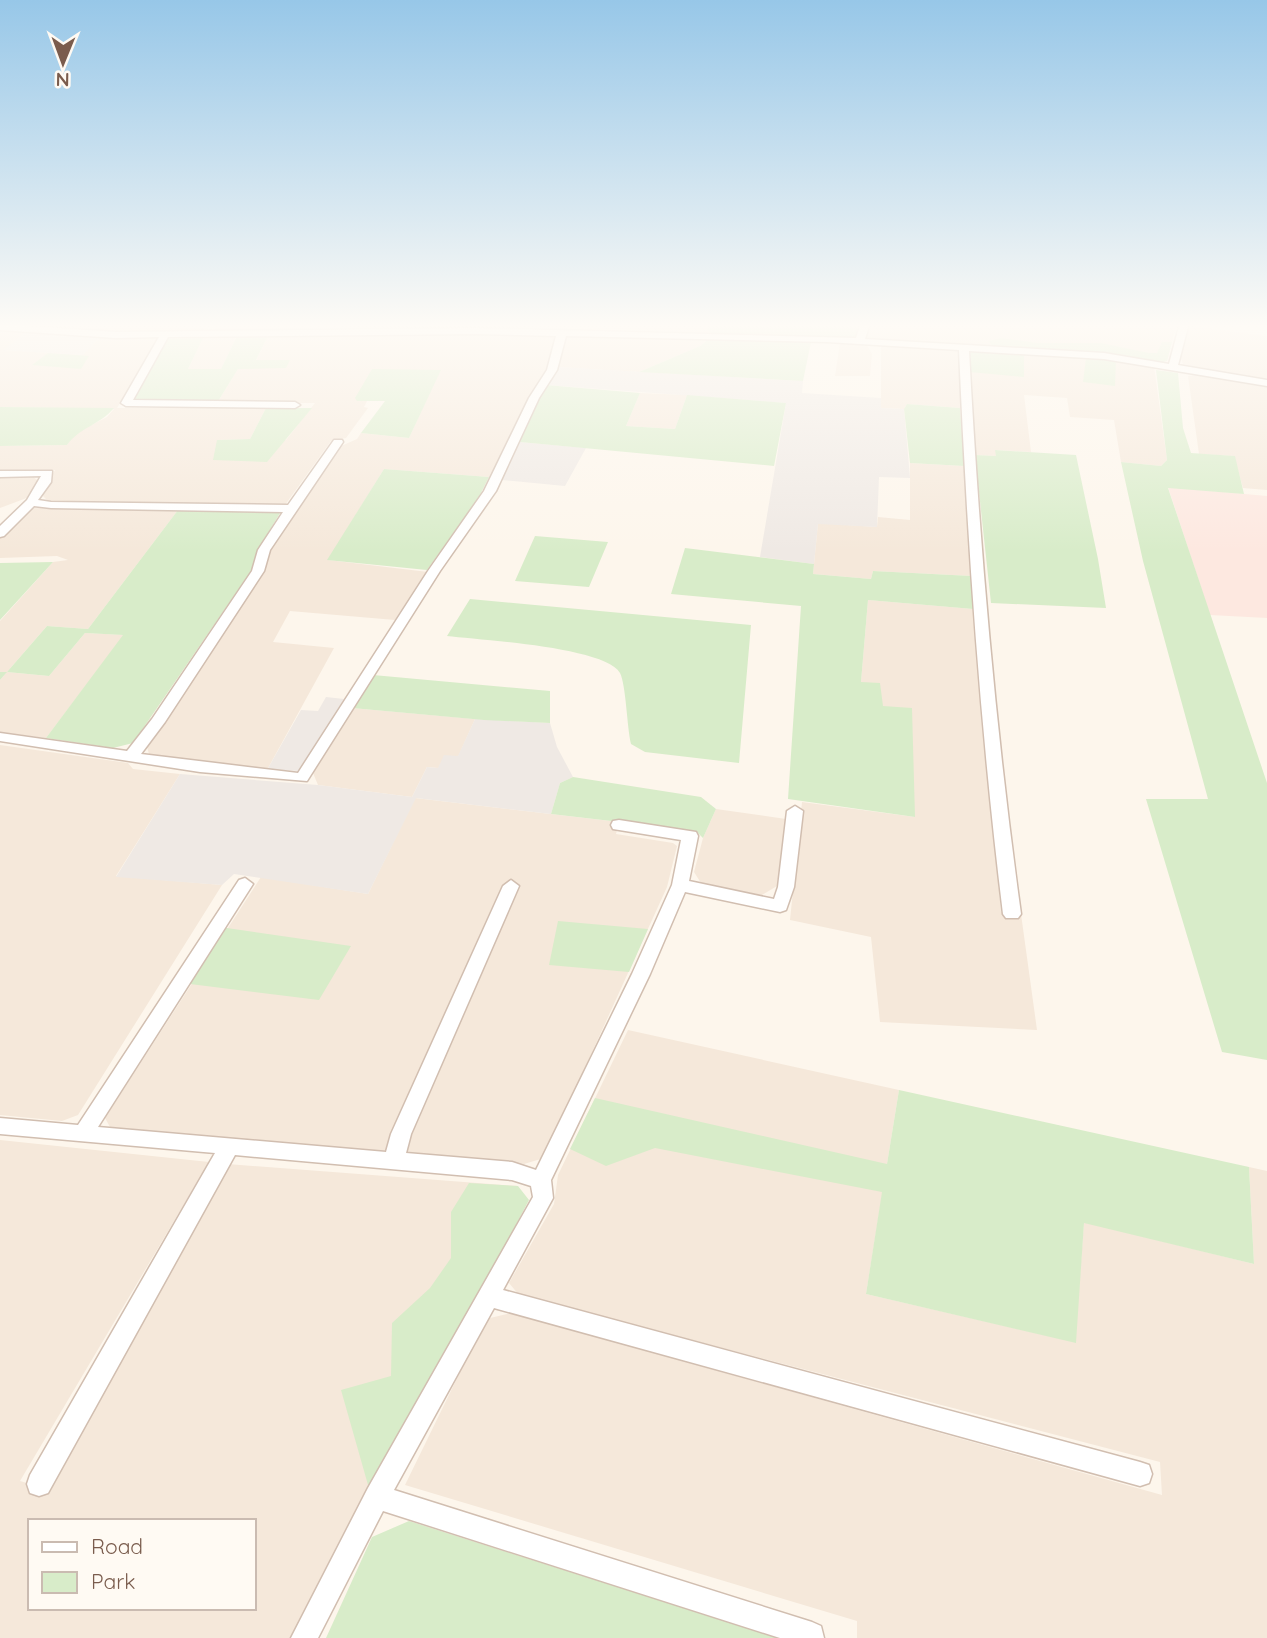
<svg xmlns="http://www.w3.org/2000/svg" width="1267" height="1638" viewBox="0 0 1267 1638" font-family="Quicksand,sans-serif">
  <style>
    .residential { fill: #f5e8da; fill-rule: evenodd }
    .commercial { fill: #fde8e0 }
    .industrial { fill: #efe9e4 }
    .green { fill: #d8ecc9 }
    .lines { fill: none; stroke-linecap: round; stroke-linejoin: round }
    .minor-casing { stroke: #d1beb0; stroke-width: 3 }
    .minor { fill: #fff; fill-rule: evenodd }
  </style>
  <rect width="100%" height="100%" fill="#fdf6ec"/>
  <path class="residential" d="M 0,323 L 214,323 L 203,332 L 99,333 Z
    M 343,323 L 415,323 L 404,329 L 336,330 Z
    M 424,323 L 1177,323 L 1167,361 L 1163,362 L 1084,352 L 856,338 L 578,328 L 420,328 Z
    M 1190,326 L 1267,336 L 1267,381 L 1183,364 L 1181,359 Z
    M 0,329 L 28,331 L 4,350 L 82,355 L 100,337 L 159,339 L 117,408 L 266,408 L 250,439 L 217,440 L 286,440 L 315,403 L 217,403 L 238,369 L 256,361 L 268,336 L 445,333 L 556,337 L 549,369 L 535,388 L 489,477 L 384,469 L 328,560 L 428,572 L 395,620 L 290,611 L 273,642 L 334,648 L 267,770 L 149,754 L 147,747 L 215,642 L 268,552 L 339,447 L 357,439 L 361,433 L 409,438 L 440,370 L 358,398 L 357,401 L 367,401 L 364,407 L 368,408 L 346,438 L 331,441 L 285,505 L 48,501 L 42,495 L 55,470 L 0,471 L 0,446 L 67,445 L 74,434 L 107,417 L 114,409 L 0,407 Z
    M 237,336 L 221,369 L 188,369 L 203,338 Z
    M 563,336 L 710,338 L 700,346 L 639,372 L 557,367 Z
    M 840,343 L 867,345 L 872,354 L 870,376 L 835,376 Z
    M 881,345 L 960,351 L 960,408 L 907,404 L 904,409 L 881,408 Z
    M 977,351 L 1069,356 L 1154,366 L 1167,460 L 1161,466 L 1121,462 L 1114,420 L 1070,417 L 1067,398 L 1024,395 L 1031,452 L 996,450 L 996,456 L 975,455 L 969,353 Z
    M 1197,375 L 1267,387 L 1267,490 L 1243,488 L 1234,456 L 1199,454 L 1188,376 Z
    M 640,393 L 687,395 L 675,429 L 626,426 Z
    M 910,463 L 964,466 L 972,576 L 873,571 L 871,579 L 813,574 L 818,523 L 877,527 L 878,517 L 910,520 Z
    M 32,476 L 40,482 L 32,496 L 0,508 L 0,477 Z
    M 30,508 L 178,510 L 88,629 L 47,626 L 7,672 L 49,676 L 85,633 L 124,635 L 46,738 L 0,732 L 0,680 L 6,673 L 0,672 L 0,621 L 53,562 L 68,560 L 57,556 L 0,558 L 0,538 Z
    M 868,600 L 973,609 L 1001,912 L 1021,914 L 1037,1030 L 880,1022 L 871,937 L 790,920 L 802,802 L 915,817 L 883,706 L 861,682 Z
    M 352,708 L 475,719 L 458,757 L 438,768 L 427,767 L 412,797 L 318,785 L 313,773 Z
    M 0,745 L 128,763 L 133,769 L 180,774 L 116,876 L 222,885 L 78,1115 L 62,1121 L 0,1115 Z
    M 415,798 L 619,822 L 616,834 L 673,843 L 677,846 L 667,887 L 544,1158 L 524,1164 L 110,1127 L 105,1118 L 261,877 L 368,894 Z
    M 716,809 L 786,819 L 777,886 L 762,895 L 701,883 L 694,872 L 703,838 Z
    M 628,1030 L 899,1090 L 866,1294 L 1075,1342 L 1084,1222 L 1254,1264 L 1249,1167 L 1267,1171 L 1267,1638 L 857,1638 L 857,1621 L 405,1485 L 486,1319 L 511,1313 L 1162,1495 L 1160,1462 L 519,1295 L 509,1283 L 554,1204 L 558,1175 Z
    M 0,1140 L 209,1162 L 20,1481 L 51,1490 L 227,1164 L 518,1186 L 298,1638 L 0,1638 ZM 30,1521 L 254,1521 L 254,1608 L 30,1608 Z"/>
  <path class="commercial" d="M 223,323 L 283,323 L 273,331 L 212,331 Z
    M 1168,487 L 1267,496 L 1267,618 L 1210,615 Z"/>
  <path class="industrial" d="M 28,331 L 100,337 L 83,355 L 3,350 Z
    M 557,367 L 803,381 L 802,393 L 881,398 L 881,408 L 904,409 L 910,478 L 879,477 L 877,527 L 818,524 L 814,564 L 760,557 L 786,403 L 546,385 Z
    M 520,442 L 586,448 L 565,486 L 502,480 Z
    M 326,697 L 344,699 L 301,771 L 267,770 L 301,710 L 318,711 Z
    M 475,719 L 550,723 L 557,747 L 573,777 L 560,783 L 551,814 L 416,798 L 368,894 L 234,874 L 222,885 L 116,877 L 180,774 L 318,785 L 412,797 L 427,767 L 438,768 L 444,755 L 458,756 Z"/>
  <path class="green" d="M 710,323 L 861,323 L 856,338 L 711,333 L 707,329 Z
    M 237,336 L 268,336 L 256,360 L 290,360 L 286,368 L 238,369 L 217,403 L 137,401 L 135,399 L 167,339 L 203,338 L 188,369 L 221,369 Z
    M 710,338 L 811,342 L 803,381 L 639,372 L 700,346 Z
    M 1001,338 L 1037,343 L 1101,343 L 1149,353 L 1157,353 L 1162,342 L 1172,342 L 1167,361 L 1163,362 L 1084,352 L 992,347 L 989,341 Z
    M 977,351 L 1024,354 L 1024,377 L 970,372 L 969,353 Z
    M 48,353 L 89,356 L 81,369 L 32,365 Z
    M 1086,358 L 1116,361 L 1115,386 L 1083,382 Z
    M 372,369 L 441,370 L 409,438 L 361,433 L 385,401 L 357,401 L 355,398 Z
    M 1156,370 L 1178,373 L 1183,428 L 1191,453 L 1235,456 L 1244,494 L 1168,488 L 1267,783 L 1267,1060 L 1222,1052 L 1146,799 L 1208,799 L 1143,561 L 1121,462 L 1161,466 L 1167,460 Z
    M 546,385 L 640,393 L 626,426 L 675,429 L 687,395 L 786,403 L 774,466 L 520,442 Z
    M 907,404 L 960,408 L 964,466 L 910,463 L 904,409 Z
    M 0,407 L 114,408 C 101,424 79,428 67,445 L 0,446 Z
    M 266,408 L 312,408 L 267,462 L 213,460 L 217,440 L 250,439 Z
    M 995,450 L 1076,455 L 1098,559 L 1106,608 L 991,603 L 975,455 L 996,456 Z
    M 384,469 L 489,477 L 479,497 L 427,570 L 327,560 Z
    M 178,510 L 280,513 L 257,552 L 253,568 L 133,743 L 113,748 L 46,738 L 123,635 L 85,633 L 49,676 L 7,672 L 0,680 L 0,672 L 7,672 L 47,626 L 88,629 Z
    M 535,536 L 608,542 L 589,587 L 515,581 Z
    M 685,548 L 814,564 L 813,574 L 871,579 L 873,571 L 972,576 L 973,609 L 868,600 L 861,682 L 880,683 L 883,706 L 912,708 L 915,817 L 788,799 L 801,606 L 671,594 Z
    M 53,562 L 0,620 L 0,621 L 0,563 Z
    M 470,599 L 751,625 L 739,763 L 645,752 L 631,744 C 627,727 626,685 620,673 C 605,647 480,640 447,636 Z
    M 373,675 L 550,691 L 550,723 L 484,720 L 352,708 Z
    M 573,777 L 701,797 L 716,809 L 703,838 L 697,832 L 680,829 L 551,814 L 560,783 Z
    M 558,921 L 648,929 L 629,972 L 549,965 Z
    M 226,928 L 227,928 L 351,946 L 319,1000 L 190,984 Z
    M 899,1090 L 1249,1167 L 1254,1264 L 1084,1223 L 1076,1343 L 866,1294 L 882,1192 L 655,1148 L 606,1166 L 570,1149 L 595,1098 L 887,1164 Z
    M 469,1183 L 518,1186 L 529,1200 L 372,1499 L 341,1390 L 391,1376 L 392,1323 L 430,1288 L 451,1258 L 451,1212 Z
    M 409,1521 L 779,1638 L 326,1638 L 372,1537 Z"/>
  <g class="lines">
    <defs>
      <path id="minor" d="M 861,323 L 870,323 L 865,339 L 1104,353 L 1169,364 L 1180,323 L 1189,323 L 1178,365 L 1267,380 L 1267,386 L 1104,359 L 969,351 C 979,539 995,727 1021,914 L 1018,918 L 1006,918 L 1003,914 C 980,727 967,539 959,350 L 827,342 L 566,336 L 557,370 L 539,398 L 496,491 L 440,571 L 307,781 L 200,772 L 0,741 L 0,733 L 127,751 L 152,719 L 252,571 L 258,550 L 283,512 L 51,508 L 34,506 L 4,536 L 0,537 L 0,526 L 27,500 L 41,476 L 0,477 L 0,471 L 52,471 L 51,482 L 38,500 L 51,502 L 288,505 L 334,440 L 342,440 L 343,442 L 270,550 L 264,571 L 165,722 L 141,754 L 298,773 L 428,571 L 484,491 L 529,398 L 547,370 L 556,336 L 475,334 L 168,337 L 133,400 L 295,402 L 300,405 L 295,408 L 126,406 L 121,403 L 159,337 L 116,338 L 0,330 L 0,324 L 116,332 L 475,328 L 856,338 Z
        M 795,806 L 803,811 L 794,887 L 786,910 L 780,912 L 685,892 L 650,974 L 551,1180 L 553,1198 L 503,1290 L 1140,1462 L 1149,1465 L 1152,1474 L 1149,1483 L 1140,1486 L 494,1308 L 394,1490 L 812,1622 L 821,1626 L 824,1638 L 780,1638 L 383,1511 L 318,1638 L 291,1638 L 368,1488 L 533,1197 L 531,1186 L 512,1180 L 235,1155 L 48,1493 L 39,1496 L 30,1493 L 27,1484 L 30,1475 L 215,1153 L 0,1134 L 0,1118 L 78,1125 L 239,880 L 245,878 L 253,884 L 98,1127 L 386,1152 L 391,1134 L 503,886 L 511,880 L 519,886 L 411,1134 L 406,1153 L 512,1162 L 536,1170 L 632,974 L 672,885 L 681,840 L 613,829 L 611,825 L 613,821 L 619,820 L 696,832 L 698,836 L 689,881 L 774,899 L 778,887 L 787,811 Z"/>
    </defs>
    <use href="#minor" class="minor-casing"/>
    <use href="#minor" class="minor"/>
  </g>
  <linearGradient id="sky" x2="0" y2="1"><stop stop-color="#97c7e8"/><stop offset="0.59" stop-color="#fefbf6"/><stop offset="1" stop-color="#fefbf6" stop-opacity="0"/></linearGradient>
  <rect width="1267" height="552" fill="url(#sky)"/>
  <rect x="28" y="1519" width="228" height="91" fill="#fffaf3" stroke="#cabbb1" stroke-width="2"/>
  <rect x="42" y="1542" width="35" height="10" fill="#ffffff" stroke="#cabbb1" stroke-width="2"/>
  <text x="91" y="1554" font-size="21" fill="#7a5c4d">Road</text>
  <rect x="42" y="1572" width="35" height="21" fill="#d8ecc9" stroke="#cabbb1" stroke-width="2"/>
  <text x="91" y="1589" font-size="21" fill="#7a5c4d">Park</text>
  <g transform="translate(63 63) rotate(181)" stroke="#fffaf3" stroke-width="5" paint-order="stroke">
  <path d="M0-5L12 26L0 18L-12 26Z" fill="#7a5c4d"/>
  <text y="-10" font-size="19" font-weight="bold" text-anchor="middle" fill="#7a5c4d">N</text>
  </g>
</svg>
